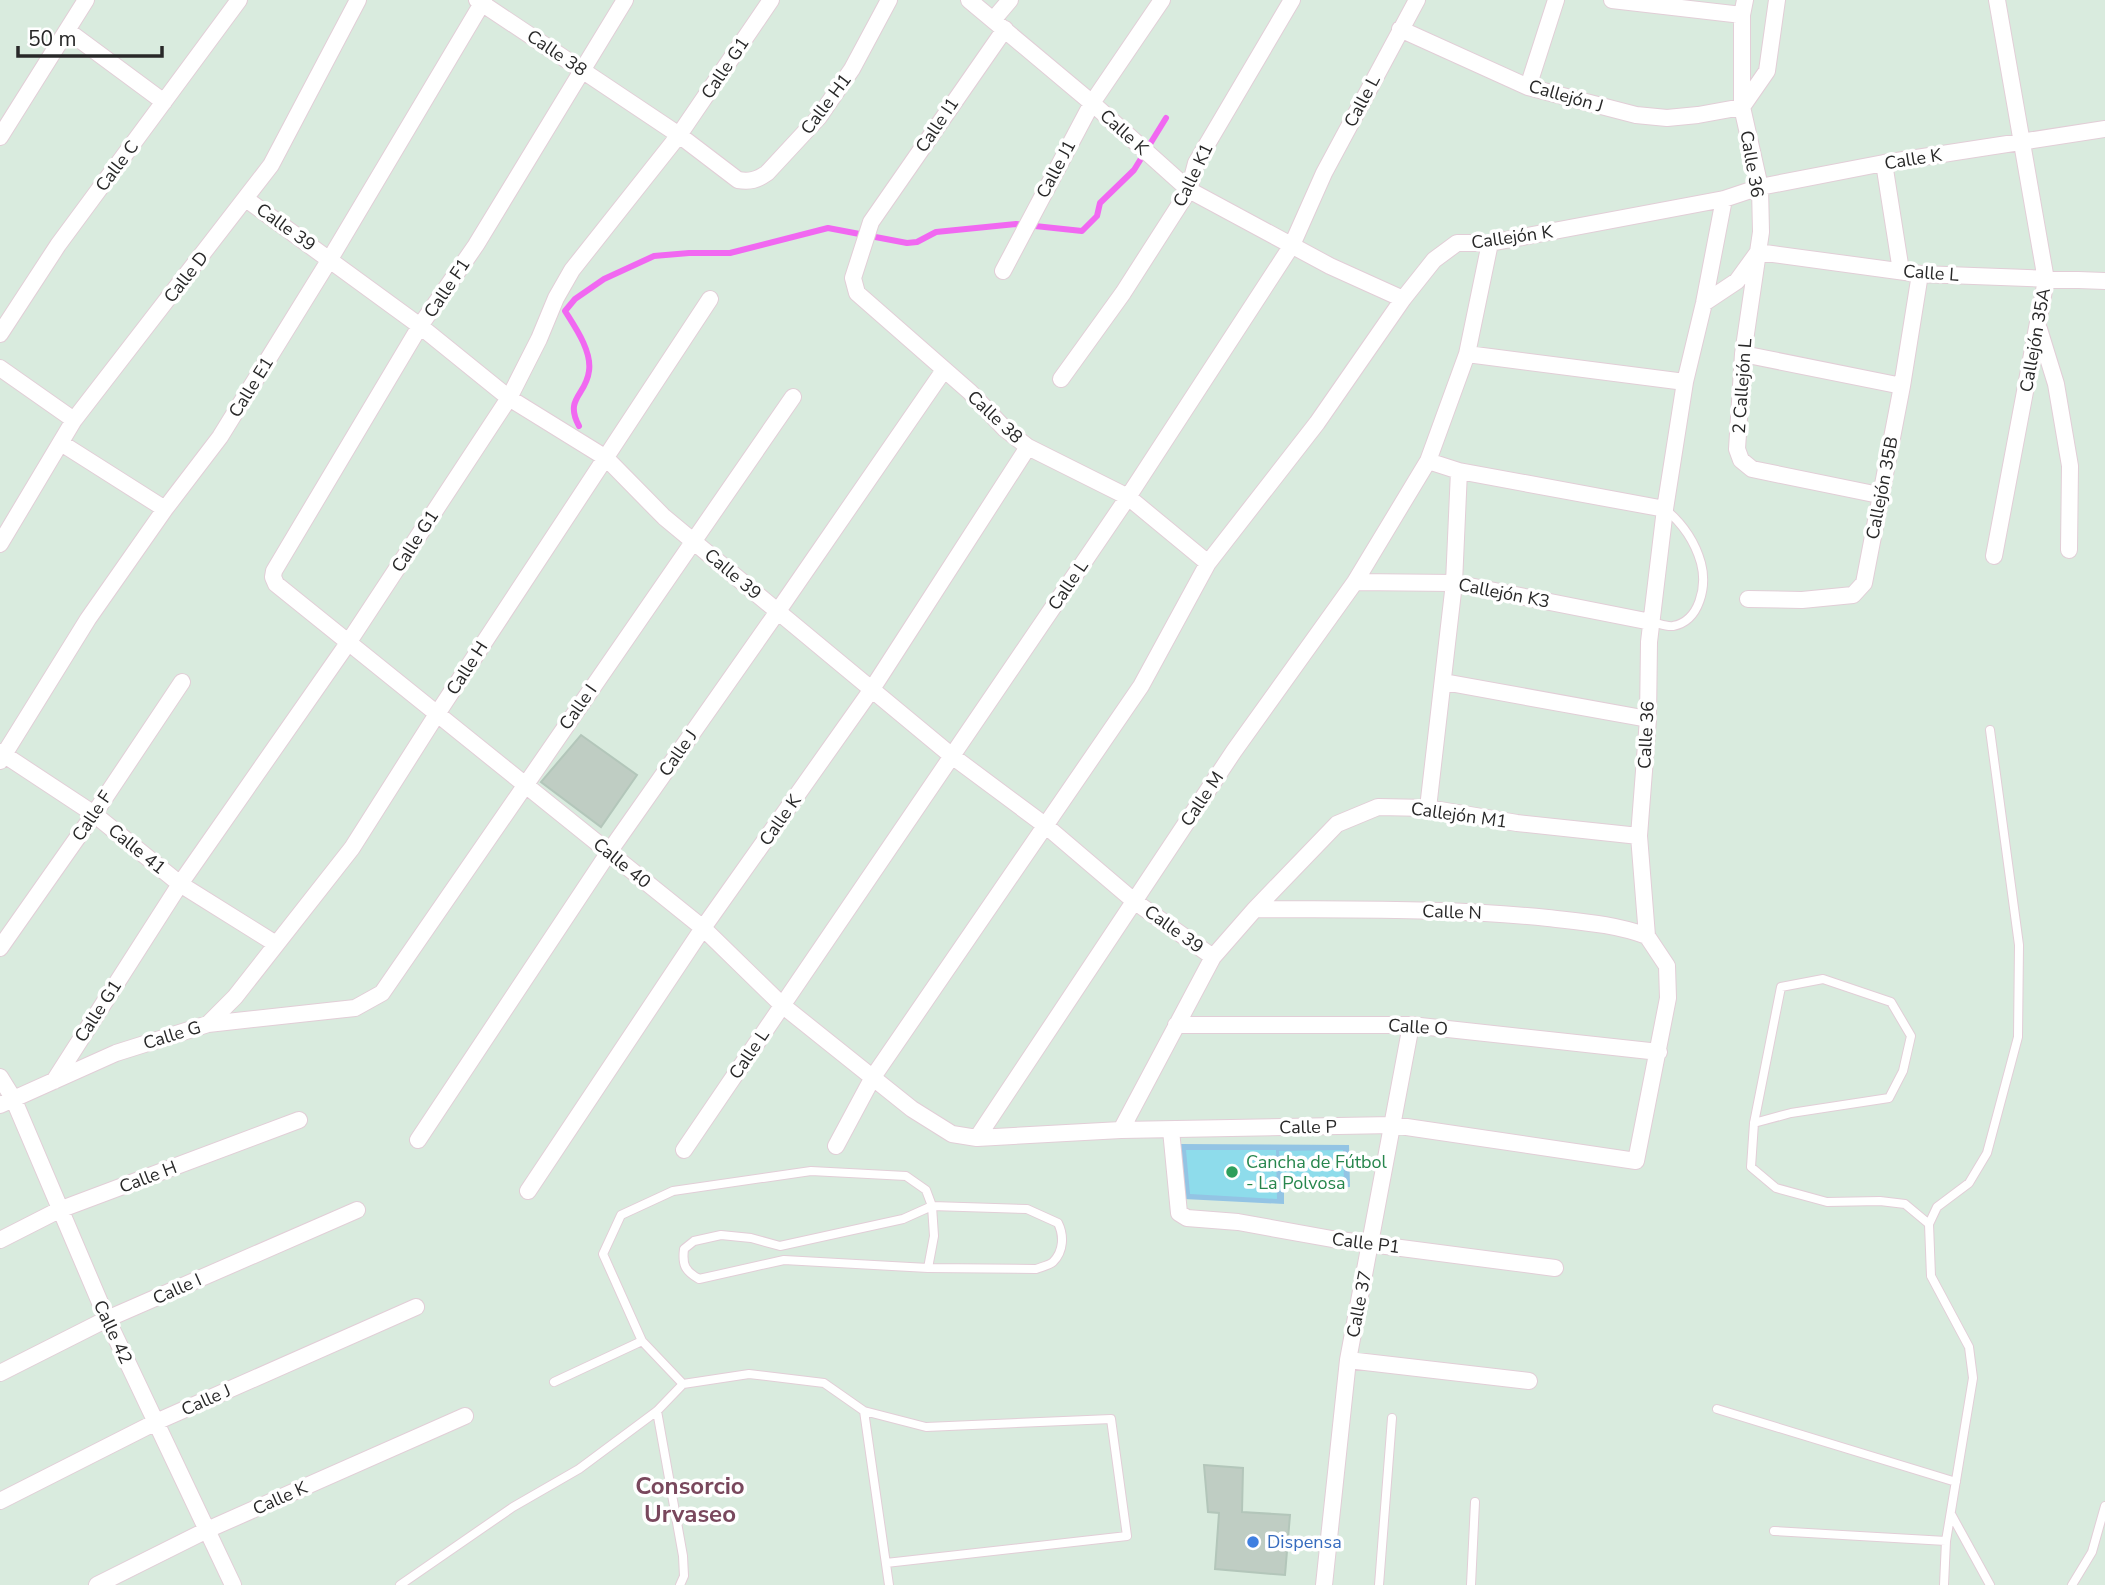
<svg xmlns="http://www.w3.org/2000/svg" width="2105" height="1585" viewBox="0 0 2105 1585" font-family="'Nunito Sans',sans-serif">
  <style>
    .green { fill: #93c4e4 }
    .pitch { fill: #8edceb }
    .lines { fill: none; stroke-linecap: round; stroke-linejoin: round }
    .stream { stroke: #f168f1; stroke-width: 6 }
    .building { fill: #bfcdc3; stroke: #b3c6ba; stroke-width: 2 }
    .service-casing { stroke: #e2ced7; stroke-width: 10 }
    .minor-casing { stroke: #e2ced7; stroke-width: 18 }
    .service { stroke: #fff; stroke-width: 8 }
    .minor { stroke: #fff; stroke-width: 16 }
    .leisure-dot { fill: #2e9e5b; stroke: #fff; stroke-width: 2.5 }
    .shop-dot { fill: #3f7fe0; stroke: #fff; stroke-width: 2.5 }
    .labels { text-anchor: middle; stroke-width: 7; stroke-linejoin: round; paint-order: stroke }
    .street-label { font-size: 18px; fill: #282828; stroke: #fff }
    .leisure-label { font-size: 18px; fill: #27864d; stroke: #fff; text-anchor: start }
    .shop-label { font-size: 18px; fill: #366cbe; stroke: #fff; text-anchor: start }
    .district-label { font-size: 24px; font-weight: bold; fill: #79485d; stroke: #fff }
  </style>
  <rect width="100%" height="100%" fill="#d9ebde"/>
  <path class="green" d="M 1180,1144 L 1349,1145 L 1350,1187 L 1284,1184 L 1284,1204 L 1184,1199 Z"/>
  <path class="pitch" d="M 1186,1150 L 1276,1150 L 1277,1199 L 1190,1194 Z
    M 1343,1150 L 1344,1180 L 1281,1179 L 1279,1151 Z"/>
  <g class="lines">
    <path class="stream" d="M 579,426 C 564,398 586,396 589,371 C 592,351 575,327 565,311 L 575,299 L 604,279 L 654,256 L 689,253 L 730,253 L 828,228 L 907,243 L 917,242 L 936,232 L 1016,224 L 1082,231 L 1097,216 L 1100,203 L 1134,170 L 1166,118"/>
  </g>
  <path class="building" d="M 581,735 L 637,775 L 601,827 L 541,782 Z
    M 1204,1465 L 1243,1468 L 1242,1512 L 1290,1515 L 1285,1575 L 1215,1569 L 1219,1513 L 1208,1512 Z"/>
  <g class="lines">
    <defs>
      <path id="service" d="M 1651,622 C 1658,623 1666,627 1673,626 C 1700,621 1707,586 1701,563 C 1695,542 1682,523 1665,509
        M 1754,1123 L 1791,1113 L 1889,1098 L 1903,1071 L 1911,1036 L 1891,1002 L 1823,979 L 1781,987 L 1754,1123 L 1751,1167 L 1776,1188 L 1827,1202 L 1880,1201 L 1905,1204 L 1929,1224
        M 554,1382 L 642,1341
        M 683,1384 L 642,1341 L 603,1254 L 621,1215 L 673,1191 L 811,1171 L 906,1176 L 926,1190 L 932,1206 L 903,1219 L 780,1246 L 751,1238 L 721,1235 L 694,1241 L 684,1249 C 682,1265 685,1271 699,1279 L 784,1260 L 928,1268 L 1036,1269 C 1041,1267 1050,1265 1053,1262 C 1064,1251 1064,1235 1058,1223 L 1027,1209 L 932,1206 L 934,1236 L 928,1268
        M 1717,1409 L 1956,1482
        M 657,1411 L 683,1556 L 684,1576 L 680,1585
        M 1951,1514 L 1990,1585
        M 1774,1531 L 1946,1541
        M 886,1563 L 1127,1536 L 1111,1419 L 926,1427 L 864,1411 L 889,1585
        M 400,1585 L 513,1507 L 579,1469 L 657,1411 L 683,1384 L 749,1374 L 824,1383 L 864,1411
        M 1379,1585 L 1392,1418
        M 1471,1585 L 1475,1502
        M 1944,1585 L 1946,1541 L 1973,1378 L 1969,1347 L 1931,1276 L 1929,1224 L 1937,1207 L 1969,1183 L 1987,1153 L 2018,1037 L 2019,945 L 1990,730
        M 2072,1585 L 2092,1552 L 2105,1506"/>
      <path id="minor" d="M 477,0 L 679,135 L 738,180 C 750,182 757,180 767,173 L 819,117 L 852,69 L 889,0
        M 625,0 L 476,245 L 420,326 L 274,571 L 273,577 L 276,584 L 703,928 L 782,1005 L 912,1109 L 952,1134 L 977,1138 L 1121,1130 L 1393,1125 L 1636,1161 L 1668,998 L 1667,966 L 1647,936 L 1639,836 L 1648,719 L 1649,642 L 1665,509 L 1685,382 L 1704,303 L 1724,199
        M 969,0 L 1092,103 L 1189,190 L 1330,266 L 1403,299 L 1434,260 L 1457,243 L 1490,243 L 1724,199 L 1760,187 L 1884,163 L 2105,129
        M 1612,0 L 1742,15
        M 993,20 L 1010,0
        M 1005,29 L 871,222 L 853,278 L 857,293 L 970,392 L 1005,429 L 1028,447 L 1128,497 L 1208,563
        M 1400,29 L 1528,87 L 1636,115 L 1667,118 L 1698,115 L 1742,107 L 1767,71 L 1777,0
        M 68,31 L 164,102
        M 1528,87 L 1556,0
        M 0,137 L 86,0
        M 1884,163 L 1901,271
        M 246,199 L 420,326 L 509,398 L 606,458 L 664,517 L 952,756 L 1046,826 L 1134,901 L 1213,957
        M 1003,271 L 1092,103 L 1162,0
        M 1704,303 L 1737,281 L 1758,252 L 1761,232 L 1760,187 L 1742,107 L 1742,15 L 1745,0
        M 2039,329 L 2056,384 L 2070,466 L 2069,550
        M 0,334 L 58,245 L 239,0
        M 1467,354 L 1685,382
        M 1743,354 L 1902,386
        M 0,368 L 74,420
        M 1061,379 L 1123,293 L 1189,190 L 1196,163 L 1292,0
        M 61,443 L 165,509
        M 1459,471 L 1665,509
        M 1879,495 L 1752,469 L 1741,460 L 1737,449 L 1743,354 L 1758,252 L 1920,274 L 2105,281
        M 0,544 L 74,420 L 271,165 L 358,0
        M 1994,556 L 2046,280 L 1997,0
        M 1355,582 L 1454,583 L 1651,622
        M 1748,599 L 1802,600 L 1853,595 L 1864,583 L 1902,386 L 1920,274
        M 1444,682 L 1648,719
        M 0,752 L 94,814 L 180,884 L 276,944
        M 0,761 L 88,619 L 165,509 L 220,437 L 330,259 L 484,0
        M 1428,808 L 1454,583 L 1459,471 L 1428,461 L 1467,354 L 1490,243
        M 1255,909 C 1352,910 1451,908 1548,918 C 1582,922 1614,924 1647,936
        M 0,948 L 94,814 L 182,682
        M 208,1024 L 235,997 L 352,848 L 437,714 L 710,299
        M 1176,1025 L 1411,1025 L 1659,1052
        M 0,1077 L 13,1098 L 107,1319 L 233,1585
        M 54,1081 L 180,884 L 348,643 L 509,398 L 539,339 L 556,298 L 572,270 L 679,135 L 771,0
        M 0,1105 L 116,1053 L 208,1024 L 355,1008 L 382,993 L 793,397
        M 1121,1130 L 1213,957 L 1255,909 L 1337,824 L 1378,807 L 1428,808 L 1517,823 L 1639,836
        M 1171,1130 L 1179,1213 L 1187,1218 L 1238,1222 L 1332,1239 L 1555,1268
        M 977,1138 L 1234,751 L 1355,582 L 1428,461
        M 418,1140 L 609,852 L 778,611 L 944,370
        M 836,1146 L 873,1077 L 1141,686 L 1208,563 L 1317,423 L 1403,299
        M 684,1150 L 1128,497 L 1292,245 L 1324,173 L 1417,0
        M 528,1191 L 703,928 L 872,689 L 1028,447
        M 0,1240 L 59,1210 L 299,1120
        M 1348,1360 L 1529,1381
        M 0,1373 L 107,1319 L 357,1210
        M 0,1501 L 156,1422 L 416,1307
        M 97,1585 L 207,1530 L 465,1416
        M 1324,1585 L 1348,1360 L 1411,1025"/>
    </defs>
    <use href="#service" class="service-casing"/>
    <use href="#minor" class="minor-casing"/>
    <use href="#service" class="service"/>
    <use href="#minor" class="minor"/>
  </g>
  <circle class="leisure-dot" cx="1232" cy="1172" r="7"/>
  <circle class="shop-dot" cx="1253" cy="1542" r="7"/>
  <g class="labels">
    <g class="street-label">
      <text transform="translate(557 53) rotate(34)" y="6">Calle 38</text>
      <text transform="translate(725 68) rotate(-56)" y="6">Calle G1</text>
      <text transform="translate(1566 96) rotate(16)" y="6">Callejón J</text>
      <text transform="translate(1362 101) rotate(-62)" y="6">Calle L</text>
      <text transform="translate(826 104) rotate(-53)" y="6">Calle H1</text>
      <text transform="translate(937 125) rotate(-56)" y="6">Calle I1</text>
      <text transform="translate(1124 132) rotate(42)" y="6">Calle K</text>
      <text transform="translate(1913 159) rotate(-9)" y="6">Calle K</text>
      <text transform="translate(1752 164) rotate(80)" y="6">Calle 36</text>
      <text transform="translate(117 166) rotate(-53)" y="6">Calle C</text>
      <text transform="translate(1056 169) rotate(-62)" y="6">Calle J1</text>
      <text transform="translate(1193 175) rotate(-64)" y="6">Calle K1</text>
      <text transform="translate(286 227) rotate(36)" y="6">Calle 39</text>
      <text transform="translate(1512 237) rotate(-8)" y="6">Callejón K</text>
      <text transform="translate(1931 273) rotate(4)" y="6">Calle L</text>
      <text transform="translate(186 277) rotate(-52)" y="6">Calle D</text>
      <text transform="translate(447 288) rotate(-56)" y="6">Calle F1</text>
      <text transform="translate(2035 340) rotate(-80)" y="6">Callejón 35A</text>
      <text transform="translate(1742 386) rotate(-86)" y="6">2 Callejón L</text>
      <text transform="translate(251 387) rotate(-58)" y="6">Calle E1</text>
      <text transform="translate(995 417) rotate(43)" y="6">Calle 38</text>
      <text transform="translate(1882 488) rotate(-79)" y="6">Callejón 35B</text>
      <text transform="translate(415 541) rotate(-57)" y="6">Calle G1</text>
      <text transform="translate(733 574) rotate(40)" y="6">Calle 39</text>
      <text transform="translate(1068 585) rotate(-56)" y="6">Calle L</text>
      <text transform="translate(1504 593) rotate(11)" y="6">Callejón K3</text>
      <text transform="translate(467 668) rotate(-57)" y="6">Calle H</text>
      <text transform="translate(578 707) rotate(-55)" y="6">Calle I</text>
      <text transform="translate(1646 735) rotate(-87)" y="6">Calle 36</text>
      <text transform="translate(678 753) rotate(-55)" y="6">Calle J</text>
      <text transform="translate(1202 799) rotate(-56)" y="6">Calle M</text>
      <text transform="translate(1459 815) rotate(8)" y="6">Callejón M1</text>
      <text transform="translate(92 816) rotate(-56)" y="6">Calle F</text>
      <text transform="translate(780 820) rotate(-55)" y="6">Calle K</text>
      <text transform="translate(137 849) rotate(39)" y="6">Calle 41</text>
      <text transform="translate(622 863) rotate(39)" y="6">Calle 40</text>
      <text transform="translate(1452 912) rotate(2)" y="6">Calle N</text>
      <text transform="translate(1174 929) rotate(36)" y="6">Calle 39</text>
      <text transform="translate(98 1011) rotate(-57)" y="6">Calle G1</text>
      <text transform="translate(1418 1027) rotate(4)" y="6">Calle O</text>
      <text transform="translate(172 1035) rotate(-17)" y="6">Calle G</text>
      <text transform="translate(749 1054) rotate(-56)" y="6">Calle L</text>
      <text transform="translate(1308 1127) rotate(-1)" y="6">Calle P</text>
      <text transform="translate(148 1177) rotate(-21)" y="6">Calle H</text>
      <text transform="translate(1366 1243) rotate(7)" y="6">Calle P1</text>
      <text transform="translate(177 1289) rotate(-24)" y="6">Calle I</text>
      <text transform="translate(1359 1304) rotate(-79)" y="6">Calle 37</text>
      <text transform="translate(113 1332) rotate(65)" y="6">Calle 42</text>
      <text transform="translate(206 1400) rotate(-24)" y="6">Calle J</text>
      <text transform="translate(280 1498) rotate(-24)" y="6">Calle K</text>
    </g>
    <g class="leisure-label">
      <text x="1246" y="1168">Cancha de Fútbol<tspan x="1246" dy="21">- La Polvosa</tspan></text>
    </g>
    <g class="shop-label">
      <text x="1267" y="1548">Dispensa</text>
    </g>
    <g class="district-label">
      <text x="690" y="1494">Consorcio<tspan x="690" dy="28">Urvaseo</tspan></text>
    </g>
  </g>
  <path d="M18 46v10h144v-10" fill="none" stroke="#282828" stroke-width="3.5"/>
  <text x="28" y="46" font-size="21" fill="#282828" stroke="#ffffff" stroke-width="5" paint-order="stroke">50 m</text>
</svg>
